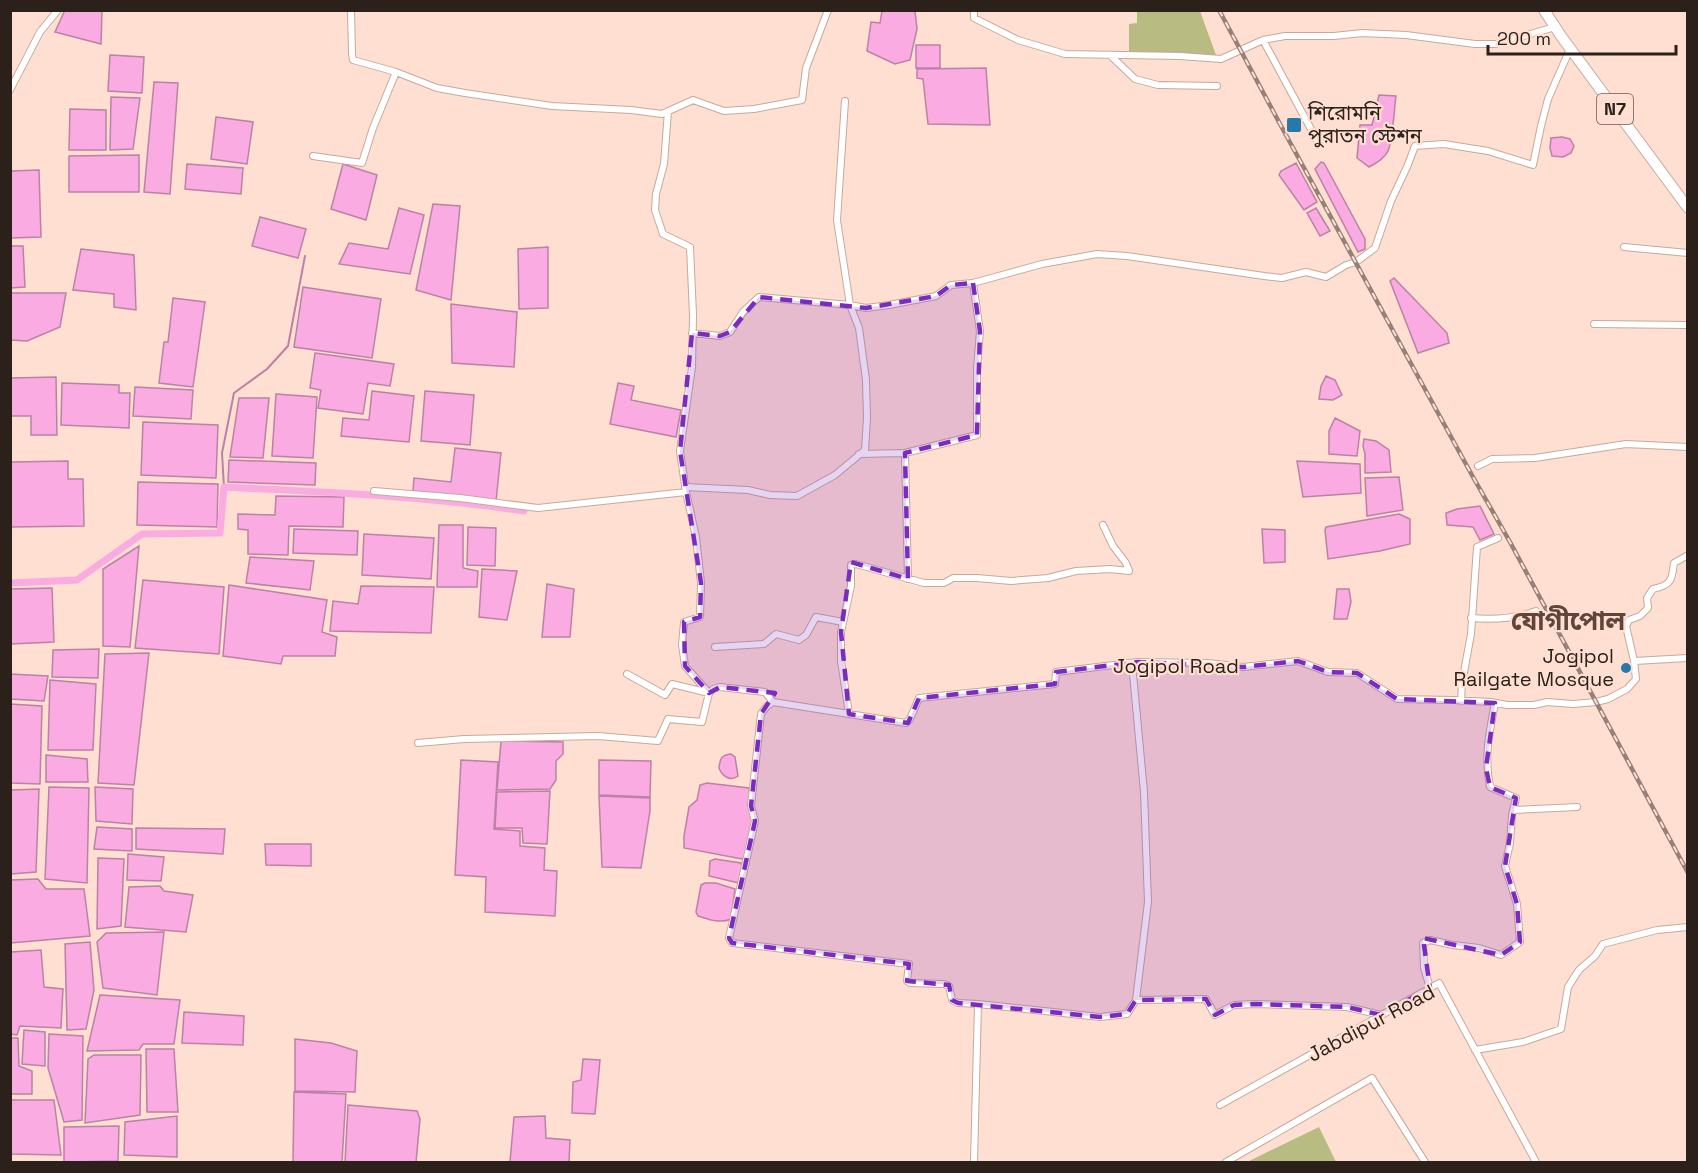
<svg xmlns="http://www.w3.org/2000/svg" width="1698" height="1173" viewBox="0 0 1698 1173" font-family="'Space Grotesk','Noto Sans Bengali',sans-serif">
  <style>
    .green { fill: #b8bc82 }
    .water { fill: #faabe1; stroke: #bc81a6; stroke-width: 1.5 }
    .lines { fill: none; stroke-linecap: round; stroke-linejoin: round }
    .stream { stroke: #bc81a6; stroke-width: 2 }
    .canal { stroke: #faabe1; stroke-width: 7 }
    .street-casing { stroke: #c7a99b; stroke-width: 8 }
    .highway-casing { stroke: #c7a99b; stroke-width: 12 }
    .street { stroke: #fff; stroke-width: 6 }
    .highway { stroke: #fff; stroke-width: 10 }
    .rail-casing { stroke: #968077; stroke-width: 4.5 }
    .rail { stroke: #ffdfd1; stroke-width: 2; stroke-dasharray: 7; stroke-linecap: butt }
    .marked { fill: #7b2cbf; fill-opacity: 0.2; stroke: #7b2cbf; stroke-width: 4.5; stroke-dasharray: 12 8; stroke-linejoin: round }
    .poi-dot { fill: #2779aa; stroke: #ffdfd1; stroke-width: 2 }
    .labels { text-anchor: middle; stroke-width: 4.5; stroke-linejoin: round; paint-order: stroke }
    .shield { fill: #ffdfd1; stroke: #6b5952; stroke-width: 1.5 }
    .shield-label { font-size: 18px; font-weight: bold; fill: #2c201b }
    .poi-label { font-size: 20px; fill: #2c201b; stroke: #ffdfd1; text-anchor: start }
    .street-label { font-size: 20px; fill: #2c201b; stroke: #ffdfd1 }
    .district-label { font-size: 26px; font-weight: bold; fill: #60463a; stroke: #ffdfd1 }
  </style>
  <rect width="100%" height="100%" fill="#ffdfd1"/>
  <path class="green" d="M 1137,11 L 1200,11 L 1216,55 L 1129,52 L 1129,24 L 1137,23 Z
    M 1319,1127 L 1336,1162 L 1247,1162 Z"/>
  <path class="water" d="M 65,10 L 102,11 L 101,44 L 55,32 Z
    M 882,11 L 915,11 L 917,29 L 910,60 L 895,64 L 867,51 L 871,22 L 880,23 Z
    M 916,45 L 940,45 L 940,68 L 916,68 Z
    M 110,55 L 144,57 L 142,93 L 108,91 Z
    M 986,68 L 990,125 L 928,124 L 923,79 L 917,78 L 917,69 Z
    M 154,82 L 178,83 L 170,194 L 144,192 Z
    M 1379,95 L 1396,96 C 1394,110 1393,139 1388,151 C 1384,159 1376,163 1369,167 L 1357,158 L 1360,125 L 1372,125 Z
    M 111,97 L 140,98 L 133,149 L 110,150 Z
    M 70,109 L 106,110 L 106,150 L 69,150 Z
    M 216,117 L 253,122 L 247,164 L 211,159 Z
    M 1562,137 L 1570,139 L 1574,146 L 1571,153 L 1563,157 L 1552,156 L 1550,148 L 1551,138 Z
    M 139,155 L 139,192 L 69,192 L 69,156 Z
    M 1321,162 L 1324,163 L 1365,239 L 1365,249 L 1358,252 L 1315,169 Z
    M 1296,163 L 1317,202 L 1304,210 L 1279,175 L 1281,171 Z
    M 187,164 L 243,168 L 241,194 L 185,189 Z
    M 343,164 L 377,175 L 366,220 L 331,209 Z
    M 39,170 L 41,237 L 11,238 L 11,171 Z
    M 433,204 L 460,206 L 451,300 L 416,290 Z
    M 399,208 L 424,215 L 410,274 L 339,264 L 349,243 L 388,249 Z
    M 1316,208 L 1330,231 L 1320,236 L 1307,213 Z
    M 260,217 L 306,229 L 298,258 L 252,246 Z
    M 11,246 L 23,246 L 25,287 L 11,288 Z
    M 548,247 L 548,308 L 519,309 L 518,249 Z
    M 81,249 L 134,255 L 136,310 L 114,307 L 114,294 L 73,290 Z
    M 1394,278 L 1447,333 L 1449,343 L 1418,353 L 1390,281 Z
    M 303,287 L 381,299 L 372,358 L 294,347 Z
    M 11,293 L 66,293 L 60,327 L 27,341 L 11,340 Z
    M 173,298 L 205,302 L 193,387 L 159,383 L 164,342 L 168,342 Z
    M 451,304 L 517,312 L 514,367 L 452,363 Z
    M 315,353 L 394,364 L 390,386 L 368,383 L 363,414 L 318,408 L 321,390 L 310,388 Z
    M 1326,376 L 1335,380 L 1342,395 L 1333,400 L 1319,399 L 1321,386 Z
    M 56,377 L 57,435 L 31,435 L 31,416 L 11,416 L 11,378 Z
    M 62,383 L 119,385 L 119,393 L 130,393 L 129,428 L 61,425 Z
    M 618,383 L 634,386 L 631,400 L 681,410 L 676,437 L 610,424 Z
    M 135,387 L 193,390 L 191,419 L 133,416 Z
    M 372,391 L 414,396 L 409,442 L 341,436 L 343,418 L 369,420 Z
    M 425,391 L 474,395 L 470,445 L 421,441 Z
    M 276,394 L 317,397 L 313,458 L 272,456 Z
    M 239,398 L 269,398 L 263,458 L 230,457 Z
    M 1335,418 L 1360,431 L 1357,456 L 1329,454 L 1329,431 Z
    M 143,422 L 218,425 L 216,478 L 141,475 Z
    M 1364,439 L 1376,441 L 1389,450 L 1391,472 L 1365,473 L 1365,454 L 1363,446 Z
    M 455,448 L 501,453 L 496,501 L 413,491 L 414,478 L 451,482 Z
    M 229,460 L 316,463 L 315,485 L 228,482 Z
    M 68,461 L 68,479 L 83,479 L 84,526 L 11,527 L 11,462 Z
    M 1297,461 L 1360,464 L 1361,493 L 1303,497 Z
    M 1399,477 L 1403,510 L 1367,516 L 1365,478 Z
    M 138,482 L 218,484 L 217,527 L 137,525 Z
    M 276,496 L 344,497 L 343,527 L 289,526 L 288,555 L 248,554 L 248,530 L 238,529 L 238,514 L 275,515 Z
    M 1480,506 L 1494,534 L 1480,540 L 1473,527 L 1447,525 L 1446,513 L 1457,509 Z
    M 1399,514 L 1410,519 L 1410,544 L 1380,551 L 1328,559 L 1325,530 L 1326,527 Z
    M 439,525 L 463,525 L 463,568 L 478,571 L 477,587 L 437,587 Z
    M 468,527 L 496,528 L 495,566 L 467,565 Z
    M 294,529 L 358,531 L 357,555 L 293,553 Z
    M 1262,529 L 1285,530 L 1285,562 L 1264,563 Z
    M 364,534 L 434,538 L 431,579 L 362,575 Z
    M 139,546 L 130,647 L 103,646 L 103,569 Z
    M 250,557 L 314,561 L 310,590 L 246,583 Z
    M 482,569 L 517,571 L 507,620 L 479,617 Z
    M 143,580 L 224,587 L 219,654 L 135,648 Z
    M 547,584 L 574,589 L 570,637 L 542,637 Z
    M 229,585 L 327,600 L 322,632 L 337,637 L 335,656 L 283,656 L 281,664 L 223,656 Z
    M 361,586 L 434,587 L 431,633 L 330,631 L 333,601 L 358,604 Z
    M 52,588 L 54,642 L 11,644 L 11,589 Z
    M 1337,589 L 1349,589 L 1351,602 L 1347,619 L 1334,619 Z
    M 99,649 L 98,678 L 52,677 L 53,650 Z
    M 149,653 L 134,785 L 98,783 L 105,654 Z
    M 10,674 L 48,676 L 44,701 L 11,699 Z
    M 50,680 L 96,684 L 93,750 L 48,750 Z
    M 10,704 L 42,706 L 40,784 L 11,783 Z
    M 501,741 L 563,742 L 563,754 L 556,761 L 556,780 L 550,789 L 497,790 Z
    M 731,754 L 735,757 L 738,776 C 730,782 722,776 719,768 C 720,759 721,755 731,754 Z
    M 46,755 L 87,759 L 88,782 L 46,782 Z
    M 461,760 L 498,762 L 494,829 L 520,831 L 520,846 L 545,848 L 544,870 L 557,871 L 555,916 L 485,912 L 486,877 L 455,875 Z
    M 599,760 L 651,761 L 650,797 L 599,795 Z
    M 707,783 L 749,788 L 753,823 L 745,857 L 742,859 L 684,848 L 684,836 L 689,807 L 697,800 L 700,785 Z
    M 49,787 L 89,788 L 87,883 L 45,879 Z
    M 95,787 L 133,789 L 132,824 L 96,821 Z
    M 39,789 L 36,872 L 11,874 L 11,790 Z
    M 550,791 L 547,844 L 523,843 L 522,828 L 495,828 L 497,792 Z
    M 599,796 L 650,798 L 650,811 L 641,868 L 602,867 Z
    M 97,827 L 132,829 L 132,851 L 94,849 Z
    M 136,828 L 225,829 L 223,854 L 136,849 Z
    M 265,844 L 311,844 L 311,866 L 266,865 Z
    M 128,854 L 164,857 L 161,881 L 127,880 Z
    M 98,858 L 124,859 L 121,926 L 97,929 Z
    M 715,859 L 741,863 L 742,866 L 739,883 L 709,876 L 710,861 Z
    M 38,879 L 46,889 L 84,889 L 90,936 L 11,943 L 11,880 Z
    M 705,883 L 716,883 L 735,889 L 731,919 C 720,924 708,919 698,916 L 696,912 L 701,885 Z
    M 160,886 L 164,891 L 193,895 L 186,932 L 125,927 L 129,887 Z
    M 164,932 L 157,995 L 103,988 L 97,942 L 106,933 Z
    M 90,942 L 94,990 L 86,1029 L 67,1030 L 65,944 Z
    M 41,950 L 44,987 L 63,989 L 61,1028 L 20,1026 L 17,1035 L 11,1034 L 11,952 Z
    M 100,995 L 180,1000 L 174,1044 L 143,1044 L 139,1050 L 87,1051 Z
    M 184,1012 L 244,1016 L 243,1045 L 182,1043 Z
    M 24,1030 L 45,1032 L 45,1066 L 22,1064 Z
    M 49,1034 L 83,1036 L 82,1120 L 64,1122 L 48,1068 Z
    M 10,1038 L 18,1038 L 19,1066 L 32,1071 L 32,1094 L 11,1094 Z
    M 295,1039 L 331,1043 L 357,1051 L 355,1092 L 295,1091 Z
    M 146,1049 L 174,1049 L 178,1112 L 147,1112 Z
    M 94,1055 L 141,1055 L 140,1115 L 85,1123 L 88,1059 Z
    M 583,1059 L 600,1060 L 595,1114 L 572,1113 L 573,1082 L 581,1080 Z
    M 294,1092 L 346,1094 L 342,1162 L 293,1162 Z
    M 11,1100 L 54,1100 L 61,1155 L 11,1154 Z
    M 348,1105 L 417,1111 L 420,1119 L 416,1162 L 345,1162 Z
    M 177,1116 L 177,1157 L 124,1155 L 125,1122 Z
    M 545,1116 L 546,1138 L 570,1140 L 569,1162 L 510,1162 L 514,1117 Z
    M 119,1126 L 118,1161 L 64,1162 L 64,1127 Z"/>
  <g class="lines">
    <path class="stream" d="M 224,487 L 222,453 L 234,393 L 267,369 L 288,346 L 305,256"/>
    <path class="canal" d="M 10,583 L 77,580 L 142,534 L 220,533 L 224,487 C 324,492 425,496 524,511"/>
    <defs>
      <path id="street" d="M 351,10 L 352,54 L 353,60 L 396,72 L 437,88 L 465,93 L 552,106 L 631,110 L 662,114 L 693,100 L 724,111 L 754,109 L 802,100 L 806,68 L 828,10
        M 974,10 L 974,18 L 1018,40 L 1065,54 L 1180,56 L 1221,59 L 1263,40 L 1285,36 L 1334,36 L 1362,33 L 1406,35 L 1475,44 L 1496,44 L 1555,27
        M 1263,40 L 1319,144
        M 1110,55 L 1135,79 L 1158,85 L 1217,86
        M 10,90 L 40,32 L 58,10
        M 845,101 L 837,220 L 850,305 L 866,308 L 889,305 L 936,296 L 951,285 L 973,283 L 1042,264 L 1097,254 L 1127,256 L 1264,276 L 1282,278 L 1306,272 L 1326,277 L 1346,265 L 1356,262 L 1375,248 L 1391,201 L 1407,167 L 1415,146 L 1444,144 L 1488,151 L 1533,165 L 1541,126 L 1548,99 L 1570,49
        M 668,111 L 664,164 L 656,194 L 655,210 L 663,234 L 690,247 L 693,315 L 692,367 L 680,451 L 686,492 L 696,537 L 701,583 L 700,617 L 684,622 L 682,645 L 685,666 L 709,693 L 713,689 L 720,687 L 765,692 L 773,702 L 906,723 L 910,719 L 919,698 L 1055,684 L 1056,672 L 1138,662 L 1208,663 L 1243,667 L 1298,661 L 1328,672 L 1357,673 L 1397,699 L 1453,700 L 1491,702 L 1507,705 L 1534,705 L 1547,702 L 1573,704 L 1596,702 L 1608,699 L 1627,689 L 1636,679 L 1634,661 L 1688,658
        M 313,156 L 362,163 L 373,128 L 396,72
        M 1624,247 L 1688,253
        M 1594,324 L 1688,325
        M 905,453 L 977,435 L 977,368 L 980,331 L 973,283
        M 859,454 L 905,453 L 908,579
        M 1478,466 L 1492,459 L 1535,458 L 1626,444 L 1688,447
        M 685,487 L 748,490 L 770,495 L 797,496 L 835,475 L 865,450 L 867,418 L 866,380 L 859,328 L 850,305 L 759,297 L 743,312 L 730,332 L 720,336 L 692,333
        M 374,491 L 460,498 L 538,508 L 686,492
        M 1471,618 C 1493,620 1516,618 1536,611
        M 715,647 L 764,644 L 776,634 L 799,640 L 806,635 L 816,617 L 843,622
        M 1634,661 L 1626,626 L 1629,620 L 1640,616 L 1648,608 L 1647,598 L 1653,589 C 1671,585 1672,581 1674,563 L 1688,555
        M 1132,663 L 1144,792 L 1148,902 L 1136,1000 L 1206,999 L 1215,1015 L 1234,1005 L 1255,1004 L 1347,1007 L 1381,1015
        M 1461,701 L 1462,683 L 1471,634 L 1477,547 L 1498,538
        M 773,702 L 767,706 L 761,714 L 751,806 L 755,821 L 729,938 L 732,943 L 909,964 L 907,981 L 910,983 L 944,984 L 949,986 L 952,1000 L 958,1003 L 978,1004 L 974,1162
        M 849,714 L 841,661 L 841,632 L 851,586 L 851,565 L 856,564 L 924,583 L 944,583 L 953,578 L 977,578 L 1011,581 L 1048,578 L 1076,571 L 1110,569 L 1129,571 L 1126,563 L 1113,546 L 1103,525
        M 418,743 L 464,739 L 598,736 L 658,741 L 668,719 L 702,722 L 709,693 L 672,684 L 665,695 L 627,674
        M 1513,810 L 1577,807
        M 1430,988 L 1424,968 L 1423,943 L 1430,940 L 1453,945 L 1479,948 L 1501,955 L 1520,942 L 1517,904 L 1505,866 L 1510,843 L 1512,815 L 1516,798 L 1490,787 C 1484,756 1489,734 1495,703
        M 978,1004 L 1100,1017 L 1127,1014 L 1136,1000
        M 1475,1050 L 1523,1042 L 1561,1029 L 1568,987 L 1579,970 L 1595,956 L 1603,944 L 1657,930 L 1688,927
        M 1220,1105 L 1439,983 L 1536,1162
        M 1226,1162 L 1372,1078 L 1425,1162"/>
      <path id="highway" d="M 1544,10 L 1561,36 L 1688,208"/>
    </defs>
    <use href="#street" class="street-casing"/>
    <use href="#highway" class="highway-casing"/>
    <use href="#street" class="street"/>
    <use href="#highway" class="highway"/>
    <defs>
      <path id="rail" d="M 1219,10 L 1280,124 L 1473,477 L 1510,542 L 1688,873"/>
    </defs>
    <use href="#rail" class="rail-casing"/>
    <use href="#rail" class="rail"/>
  </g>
  <path class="marked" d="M 973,283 L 980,331 L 977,435 L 905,453 L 908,579 L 851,562 L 841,632 L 849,714 L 908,723 L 919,698 L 1055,684 L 1056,672 L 1138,662 L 1243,667 L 1298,661 L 1328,672 L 1357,673 L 1397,699 L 1495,703 L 1486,768 L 1490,787 L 1516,798 L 1505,866 L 1517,904 L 1520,942 L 1501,955 L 1423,938 L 1430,988 L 1381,1015 L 1347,1007 L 1255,1004 L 1234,1005 L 1215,1015 L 1206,999 L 1136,1000 L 1127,1014 L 1100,1017 L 958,1003 L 952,1000 L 949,985 L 907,981 L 909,964 L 732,943 L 729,938 L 755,821 L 751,806 L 761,714 L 775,693 L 720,687 L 709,693 L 685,666 L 684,622 L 700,617 L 701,583 L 680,451 L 692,333 L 720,336 L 730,332 L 759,297 L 866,308 L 936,296 L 951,285 Z"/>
  <g class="poi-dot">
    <rect x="1286" y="117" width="16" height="16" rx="3"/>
    <circle cx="1626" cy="668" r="6"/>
  </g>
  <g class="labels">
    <rect class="shield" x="1597" y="94" width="36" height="30" rx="4.5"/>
    <g class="shield-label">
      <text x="1615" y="115">N7</text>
    </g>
    <g class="poi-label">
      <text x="1308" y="120">শিরোমনি<tspan x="1308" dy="23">পুরাতন স্টেশন</tspan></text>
      <text x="1614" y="663" text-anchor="end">Jogipol<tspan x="1614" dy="23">Railgate Mosque</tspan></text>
    </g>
    <g class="street-label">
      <text x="1176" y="673">Jogipol Road</text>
      <text transform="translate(1371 1023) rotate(-28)" y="7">Jabdipur Road</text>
    </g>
    <g class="district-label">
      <text x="1568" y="630">যোগীপোল</text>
    </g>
  </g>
  <rect width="1698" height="1173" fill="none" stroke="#2c201b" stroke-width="24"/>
  <path d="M1488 45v9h188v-9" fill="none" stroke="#2c201b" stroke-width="3"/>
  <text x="1497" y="45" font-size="18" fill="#2c201b" stroke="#ffdfd1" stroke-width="4.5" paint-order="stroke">200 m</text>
</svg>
